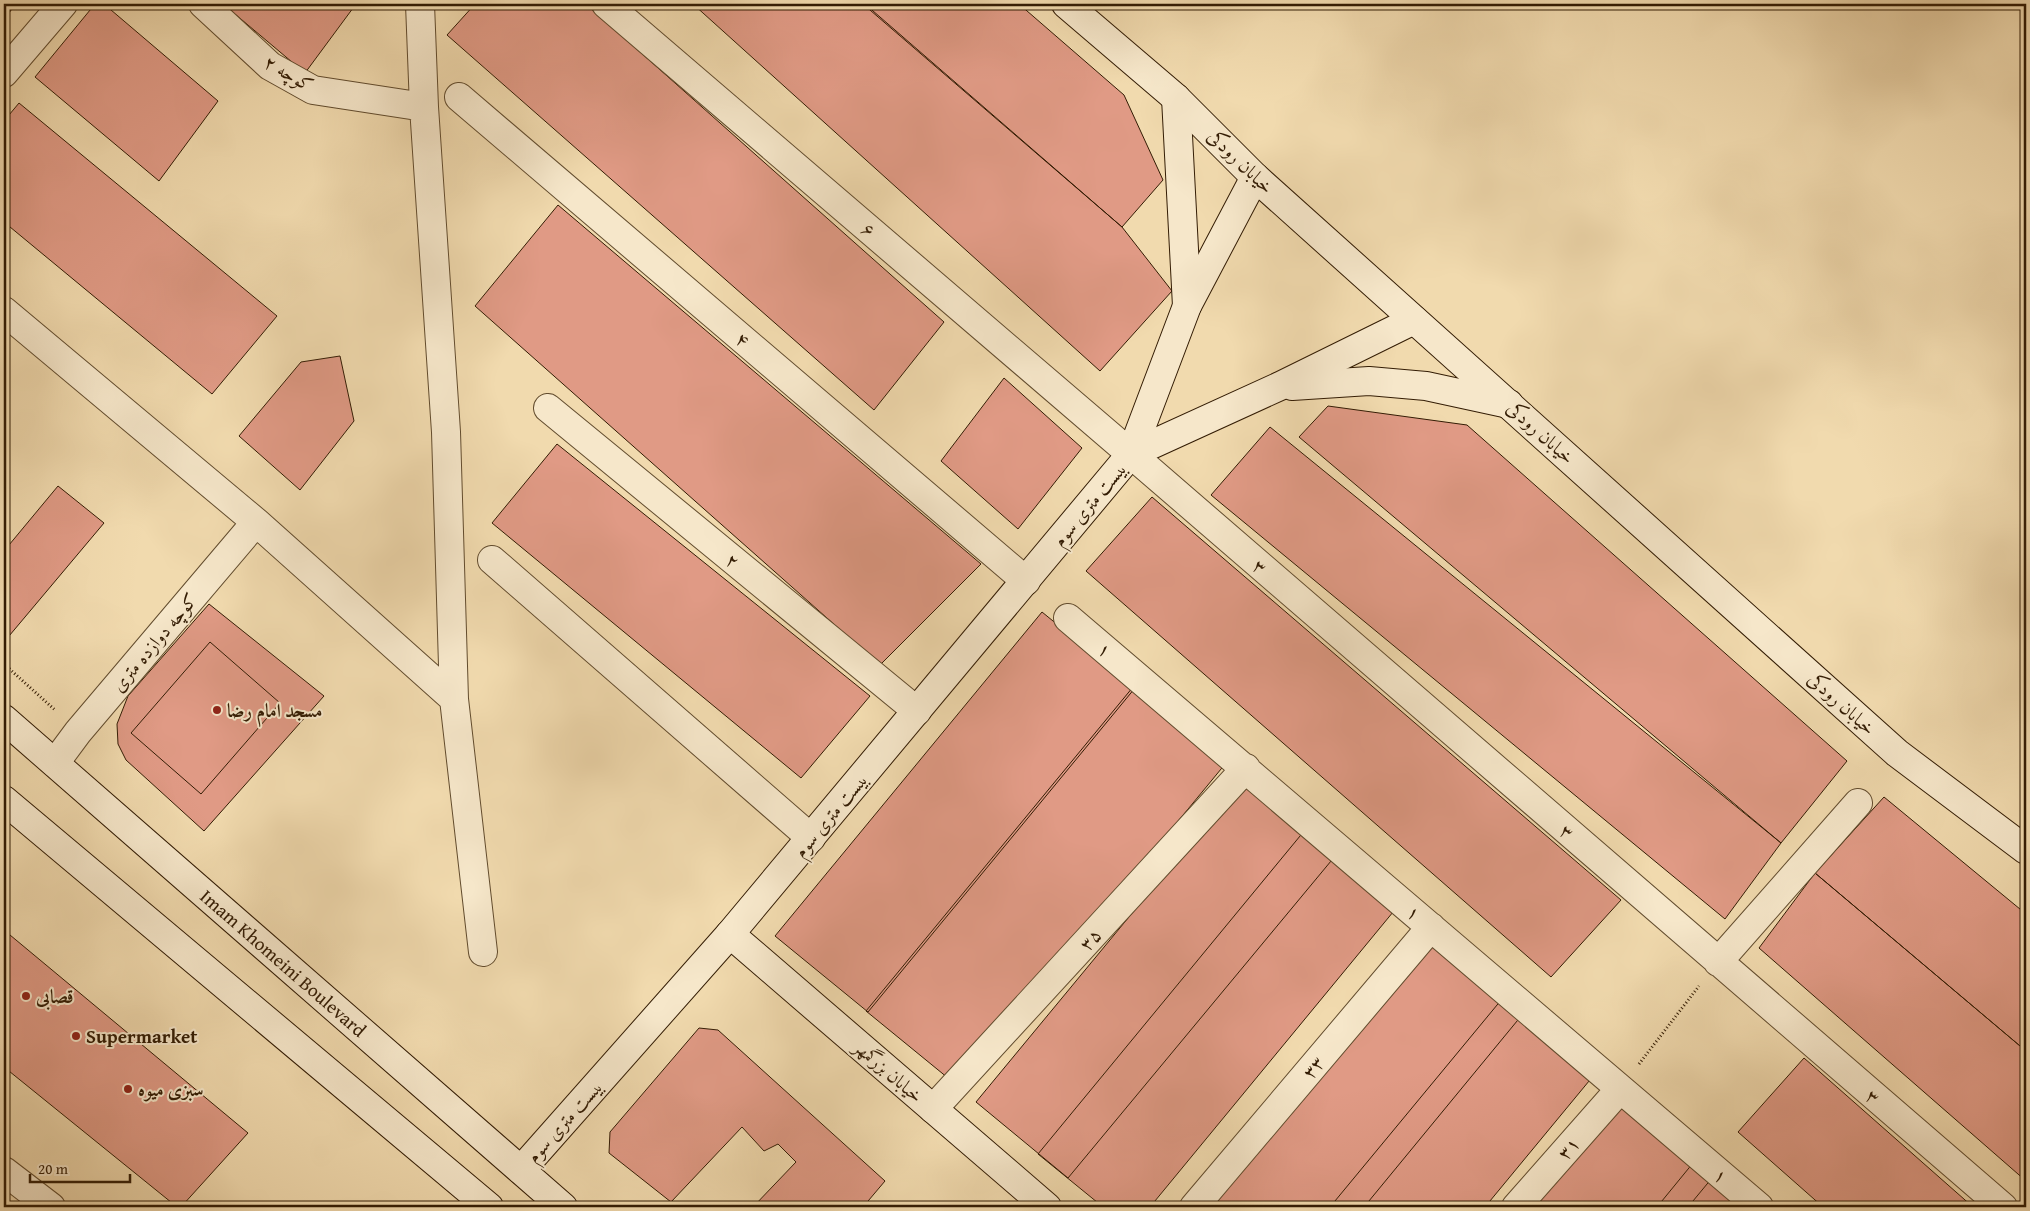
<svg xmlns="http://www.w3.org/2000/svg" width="2030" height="1211" viewBox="0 0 2030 1211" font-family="'Gentium Book Plus',Amiri,serif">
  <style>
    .building { fill: #e09a85; stroke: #331c04 }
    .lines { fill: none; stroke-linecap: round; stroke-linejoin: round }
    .minor-casing { stroke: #624c2e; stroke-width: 30 }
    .secondary-casing { stroke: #331c04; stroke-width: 30 }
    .path { stroke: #331c04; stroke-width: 3; stroke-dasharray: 1 2.5; stroke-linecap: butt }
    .minor { stroke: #f6e7ca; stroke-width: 28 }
    .secondary { stroke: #f6e7ca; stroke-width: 28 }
    .poi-dot { fill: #8f2418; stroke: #f6e7ca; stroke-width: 2 }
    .labels { text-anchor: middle; stroke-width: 4; stroke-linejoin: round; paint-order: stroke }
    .street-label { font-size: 19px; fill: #331c04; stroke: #f6e7ca }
    .poi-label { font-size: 19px; font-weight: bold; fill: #331c04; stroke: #f6e7ca; text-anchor: start }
  </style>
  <rect width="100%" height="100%" fill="#f1daae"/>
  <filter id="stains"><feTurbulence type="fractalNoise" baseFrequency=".004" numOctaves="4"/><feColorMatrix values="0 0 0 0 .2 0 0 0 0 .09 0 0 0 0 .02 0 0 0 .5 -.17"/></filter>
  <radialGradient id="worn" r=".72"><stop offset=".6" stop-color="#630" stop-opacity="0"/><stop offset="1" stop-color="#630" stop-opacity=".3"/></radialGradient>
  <path class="building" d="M 4,4 L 16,4 L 4,19 Z
    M 95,4 L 104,4 L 218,101 L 159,181 L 35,77 Z
    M 223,4 L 356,4 L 305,73 Z
    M 475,4 L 586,4 L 944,322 L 874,410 L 447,35 Z
    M 693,4 L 865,4 L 1122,227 L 1172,291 L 1100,371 Z
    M 863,4 L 1019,4 L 1124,95 L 1163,180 L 1122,227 Z
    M 19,103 L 277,316 L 212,394 L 4,222 L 4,121 Z
    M 558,205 L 981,564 L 880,665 L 475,306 Z
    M 340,356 L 354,421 L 300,490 L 239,436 L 301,362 Z
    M 1004,378 L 1082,448 L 1018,529 L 941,461 Z
    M 1328,406 L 1467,425 L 1847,761 L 1781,843 L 1299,437 Z
    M 1270,427 L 1781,843 L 1725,919 L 1211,495 Z
    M 557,444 L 870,696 L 801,778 L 492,523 Z
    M 58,486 L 104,523 L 4,642 L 4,551 Z
    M 1152,497 L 1621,900 L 1551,977 L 1086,571 Z
    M 209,604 L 324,696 L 204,831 L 126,760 L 118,744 L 117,724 L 128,696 Z
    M 1042,612 L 1135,688 L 868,1012 L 775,936 Z
    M 210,642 L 280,703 L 201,794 L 131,733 Z
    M 1133,687 L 1226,763 L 959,1087 L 866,1011 Z
    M 1243,779 L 1336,855 L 1068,1178 L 976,1102 Z
    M 1884,797 L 2026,914 L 2026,1051 L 1815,873 Z
    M 1305,830 L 1398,906 L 1150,1207 L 1103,1207 L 1038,1154 Z
    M 1815,873 L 2026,1051 L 2026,1181 L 1759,948 Z
    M 4,930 L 248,1133 L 181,1207 L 177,1207 L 4,1067 Z
    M 1429,940 L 1522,1015 L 1364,1207 L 1209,1207 Z
    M 1502,999 L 1594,1075 L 1485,1207 L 1330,1207 Z
    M 699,1028 L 718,1030 L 885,1181 L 863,1207 L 753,1207 L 796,1162 L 778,1144 L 764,1151 L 742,1127 L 671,1202 L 609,1153 L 610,1132 Z
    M 1804,1058 L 1973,1207 L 1823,1207 L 1738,1132 Z
    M 1625,1096 L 1717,1172 L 1688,1207 L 1533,1207 Z
    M 1693,1163 L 1747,1207 L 1657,1207 Z"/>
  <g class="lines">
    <defs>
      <path id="minor" d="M 203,4 L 270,66 L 313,90 L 424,107
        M 420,4 L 424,107 L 446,432 L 454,699 L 483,952
        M 606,4 L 1131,454 L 2003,1207
        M 4,73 L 63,4
        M 459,97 L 1026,581
        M 4,311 L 256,522 L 454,699
        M 548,408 L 917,711
        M 492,560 L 811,838
        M 1068,618 L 1759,1207
        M 55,763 L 78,732 L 256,522
        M 1718,962 L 1858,803
        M 933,1109 L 1246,768
        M 4,1171 L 51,1207
        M 1194,1207 L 1431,927
        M 1516,1207 L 1620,1089"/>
      <g id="secondary">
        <path d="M 1066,4 L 1176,98 L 1255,177 L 1897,753 L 2026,850"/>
        <path d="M 1176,98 L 1187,306"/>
        <path d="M 1292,386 L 1369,381 L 1426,386 L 1509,404"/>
        <path d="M 1131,454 L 1280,386 L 1414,320"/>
        <path id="s1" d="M 4,719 L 563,1207"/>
        <path d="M 4,800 L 489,1207"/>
        <path d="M 730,934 L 1047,1207"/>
        <path d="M 521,1170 L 730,934 L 1131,454 L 1187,306 L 1255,177"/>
      </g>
    </defs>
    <use href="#minor" class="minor-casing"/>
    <use href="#secondary" class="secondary-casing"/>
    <path class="path" d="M 4,664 L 55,710
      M 1639,1064 L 1699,986"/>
    <use href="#minor" class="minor"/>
    <use href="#secondary" class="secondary"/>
  </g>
  <g class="poi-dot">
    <circle cx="217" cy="710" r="5"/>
    <circle cx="26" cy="996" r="5"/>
    <circle cx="76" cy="1036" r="5"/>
    <circle cx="128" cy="1089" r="5"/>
  </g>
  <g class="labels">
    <g class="street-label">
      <text transform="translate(289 73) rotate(30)" y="7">کوچه ۲</text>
      <text transform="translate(1241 161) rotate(44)" y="7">خیابان رودکی</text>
      <text transform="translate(869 229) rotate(41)" y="7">۶</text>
      <text transform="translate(743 339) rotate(40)" y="7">۴</text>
      <text transform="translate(1541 432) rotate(42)" y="7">خیابان رودکی</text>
      <text transform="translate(1089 504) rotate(-50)" y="7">بیست متری سوم</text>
      <text transform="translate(733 560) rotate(39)" y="7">۲</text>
      <text transform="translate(1260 566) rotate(41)" y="7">۳</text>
      <text transform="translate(154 642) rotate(-50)" y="7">کوچه دوازده متری</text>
      <text transform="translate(1105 649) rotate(40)" y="7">۱</text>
      <text transform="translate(1842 703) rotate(42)" y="7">خیابان رودکی</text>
      <text transform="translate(830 815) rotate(-50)" y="7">بیست متری سوم</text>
      <text transform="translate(1567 831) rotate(41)" y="7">۳</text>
      <text transform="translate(1414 912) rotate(41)" y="7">۱</text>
      <text transform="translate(1090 939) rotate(-47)" y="7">۳۵</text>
      <text dy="7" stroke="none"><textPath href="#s1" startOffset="371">Imam Khomeini Boulevard</textPath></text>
      <text transform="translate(1313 1067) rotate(-50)" y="7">۳۳</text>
      <text transform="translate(889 1071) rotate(41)" y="7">خیابان بزرگمهر</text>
      <text transform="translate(1873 1096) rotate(41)" y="7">۳</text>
      <text transform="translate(564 1121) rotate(-48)" y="7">بیست متری سوم</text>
      <text transform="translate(1568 1148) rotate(-49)" y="7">۳۱</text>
      <text transform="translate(1721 1175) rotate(41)" y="7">۱</text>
    </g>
    <g class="poi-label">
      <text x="227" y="717">مسجد امام رضا</text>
      <text x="36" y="1003">قصابی</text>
      <text x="86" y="1043">Supermarket</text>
      <text x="138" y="1096">سبزی میوه</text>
    </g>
  </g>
  <rect width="2030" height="1211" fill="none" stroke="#f1daae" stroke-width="20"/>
  <rect x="5" y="5" width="2020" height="1201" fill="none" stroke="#331c04" stroke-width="2.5"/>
  <rect x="10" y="10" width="2010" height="1191" fill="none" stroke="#331c04"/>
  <path d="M30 1174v8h100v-8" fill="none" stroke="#331c04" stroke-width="2.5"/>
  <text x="38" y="1174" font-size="15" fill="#331c04" stroke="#f6e7ca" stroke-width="4" paint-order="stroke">20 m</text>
  <rect width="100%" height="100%" filter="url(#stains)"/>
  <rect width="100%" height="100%" fill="url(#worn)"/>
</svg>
